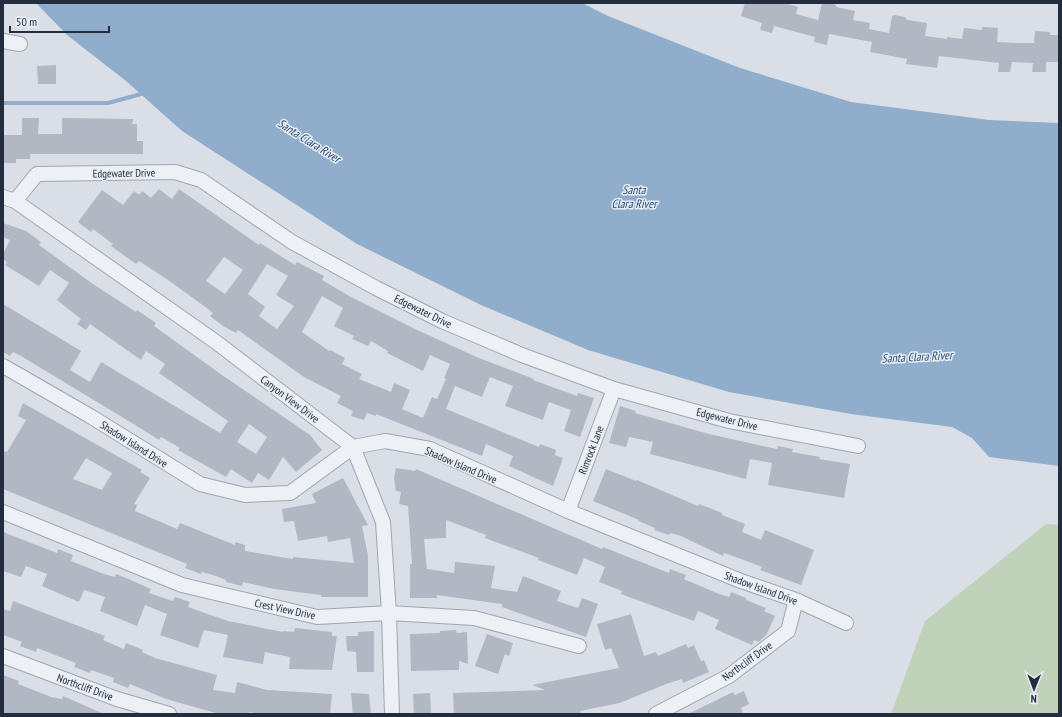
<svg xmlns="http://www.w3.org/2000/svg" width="1062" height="717" viewBox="0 0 1062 717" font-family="'PT Sans Narrow',sans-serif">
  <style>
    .green { fill: #c0d2ba }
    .water { fill: #90adcc }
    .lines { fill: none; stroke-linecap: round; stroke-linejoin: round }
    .stream { stroke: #90adcc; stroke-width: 4 }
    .building { fill: #b1b8c4; fill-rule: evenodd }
    .minor-casing { stroke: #9fa6b1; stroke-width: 16 }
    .minor { stroke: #edf0f5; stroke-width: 14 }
    .labels { text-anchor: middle; stroke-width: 3; stroke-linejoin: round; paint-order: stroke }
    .street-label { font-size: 11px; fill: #232d3e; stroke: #e9eef5 }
    .water-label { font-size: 12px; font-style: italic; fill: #294b76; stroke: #e9eef5 }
  </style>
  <rect width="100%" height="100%" fill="#dadfe7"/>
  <path class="green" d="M 1046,524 L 1059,525 L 1059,714 L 891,714 L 925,621 Z"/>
  <path class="water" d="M 36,3 L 582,3 L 608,16 L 740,68 L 851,102 L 989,120 L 1059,123 L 1059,466 L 989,457 L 972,438 L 952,427 L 851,414 L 729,392 L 588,350 L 481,305 L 357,244 L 182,131 L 126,81 L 67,35 Z"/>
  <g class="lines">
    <path class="stream" d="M 3,103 L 108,103 L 145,93"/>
  </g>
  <path class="building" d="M 745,3 L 784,3 L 798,7 L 796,14 L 818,20 L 822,3 L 830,3 L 836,5 L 836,7 L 855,11 L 853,20 L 870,23 L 869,29 L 889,33 L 892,16 L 895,15 L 905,17 L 907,20 L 927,23 L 925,36 L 947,39 L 947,37 L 962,39 L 964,28 L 982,30 L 982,27 L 998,28 L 997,42 L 1018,43 L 1034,43 L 1035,31 L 1050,32 L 1050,35 L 1059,35 L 1059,62 L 1046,62 L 1046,72 L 1032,72 L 1033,63 L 1012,62 L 1010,72 L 998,72 L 999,63 L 939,56 L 937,68 L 906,64 L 907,59 L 870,52 L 872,42 L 829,34 L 827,45 L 814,42 L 815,37 L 774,26 L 772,33 L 760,30 L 762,23 L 741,16 Z
    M 56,65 L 56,84 L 38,84 L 37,66 Z
    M 22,118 L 39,118 L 38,134 L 62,134 L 62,118 L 133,119 L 132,124 L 137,124 L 137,141 L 143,141 L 143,154 L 30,154 L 30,159 L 16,159 L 16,163 L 3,163 L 3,135 L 22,135 Z
    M 159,189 L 172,199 L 179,189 L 259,245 L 260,243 L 295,265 L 297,262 L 324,276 L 322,280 L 351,297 L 417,330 L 479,358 L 534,379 L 533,380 L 577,396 L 578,393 L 594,398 L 580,437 L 564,431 L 571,410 L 549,402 L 543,420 L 505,406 L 513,386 L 490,377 L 482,397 L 455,386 L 446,409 L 539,447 L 540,444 L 556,450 L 555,455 L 563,458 L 553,486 L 509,466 L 513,456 L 486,444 L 482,456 L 376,414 L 376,416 L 367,413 L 364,420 L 351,416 L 353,411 L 337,403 L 341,396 L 304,377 L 238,330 L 236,333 L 223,326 L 210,316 L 213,313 L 204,306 L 168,280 L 139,261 L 136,264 L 111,246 L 113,244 L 93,229 L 91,232 L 78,222 L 102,190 L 123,205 L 134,191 L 139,195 L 142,191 L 151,198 ZM 224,257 L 243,270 L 225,294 L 206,281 ZM 267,264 L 288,276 L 276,295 L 294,306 L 277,329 L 259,316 L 265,307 L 248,294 ZM 322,296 L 343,308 L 334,326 L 354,336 L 352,339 L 368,346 L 371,341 L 388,351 L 387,353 L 423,371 L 430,355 L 450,364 L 444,378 L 446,379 L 437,399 L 432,397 L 423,418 L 402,409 L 410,390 L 394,383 L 391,392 L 359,379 L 362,374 L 342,364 L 345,358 L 330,350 L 329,351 L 302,332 Z
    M 3,223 L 26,231 L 41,242 L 39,245 L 93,284 L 136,312 L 137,310 L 156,323 L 154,326 L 222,375 L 310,435 L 322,450 L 296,472 L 283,457 L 269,480 L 258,473 L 252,483 L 231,469 L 226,477 L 178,450 L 180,448 L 161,437 L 159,440 L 140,428 L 21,356 L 13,352 L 10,356 L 3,352 L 3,304 L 81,351 L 70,370 L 90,382 L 101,362 L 220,433 L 228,421 L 159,373 L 165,364 L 146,351 L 141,360 L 90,324 L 86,330 L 77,324 L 81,319 L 57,300 L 69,283 L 50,270 L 39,286 L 5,265 L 7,262 L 3,259 L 3,254 L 10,240 L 3,237 ZM 249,424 L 267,437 L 256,454 L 237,442 Z
    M 23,403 L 142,470 L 140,472 L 150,478 L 134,504 L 137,505 L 135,511 L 177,529 L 180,523 L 235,545 L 235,542 L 245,545 L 245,551 L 293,559 L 293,557 L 354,563 L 350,538 L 328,542 L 327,536 L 298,541 L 294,521 L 284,522 L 282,509 L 316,503 L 312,494 L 343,478 L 368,525 L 362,526 L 368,556 L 368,597 L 321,597 L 321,595 L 313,594 L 274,589 L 243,582 L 242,586 L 226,582 L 226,580 L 216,576 L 202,572 L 201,574 L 185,568 L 187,564 L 3,489 L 3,451 L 7,452 L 26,420 L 18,416 ZM 86,458 L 112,473 L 102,490 L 73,479 Z
    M 620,406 L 636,411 L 635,413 L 709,434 L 777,449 L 778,446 L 793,449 L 792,452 L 820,457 L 819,459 L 850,464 L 844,498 L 768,485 L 772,463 L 750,459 L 746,479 L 650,454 L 653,442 L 629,437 L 626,447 L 609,443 Z
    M 396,468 L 415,471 L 416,469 L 602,549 L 603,547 L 669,573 L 670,569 L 686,575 L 684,579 L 719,594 L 729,597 L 731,592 L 746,598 L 746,600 L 766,608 L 764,611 L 775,616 L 767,634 L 759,642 L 754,640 L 752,645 L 715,629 L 719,620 L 698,611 L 694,621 L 621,594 L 622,591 L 599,582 L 605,567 L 584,558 L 577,575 L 538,560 L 539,558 L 485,538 L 486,535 L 446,520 L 446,538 L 424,539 L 427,569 L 454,573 L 455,562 L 495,566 L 491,588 L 517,592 L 523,576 L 561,591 L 557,601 L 578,608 L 582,598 L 598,604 L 586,637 L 502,607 L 502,604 L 437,595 L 437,598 L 410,598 L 410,564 L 412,564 L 408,506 L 399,504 L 401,492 L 396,491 L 394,478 Z
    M 606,469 L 636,481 L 637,480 L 698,506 L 699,504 L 722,513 L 722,515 L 745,524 L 742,532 L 761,540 L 765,530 L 814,550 L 801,585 L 760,570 L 762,567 L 741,559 L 724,553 L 723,556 L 681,536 L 670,533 L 669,535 L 654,530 L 655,528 L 638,521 L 639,520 L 593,501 Z
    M 3,532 L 57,553 L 58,549 L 73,555 L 71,561 L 104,574 L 115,577 L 116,574 L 131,580 L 151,589 L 149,593 L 173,601 L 175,597 L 190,602 L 188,607 L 228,621 L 283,632 L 283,631 L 294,632 L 295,628 L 332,632 L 332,636 L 337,636 L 332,670 L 289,669 L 290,657 L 265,652 L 263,664 L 223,657 L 228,635 L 204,630 L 198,648 L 160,635 L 167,614 L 145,605 L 137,626 L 100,611 L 105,597 L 84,590 L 79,602 L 42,586 L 47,574 L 26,566 L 21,577 L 3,571 Z
    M 13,601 L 105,636 L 103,640 L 124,649 L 126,643 L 143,650 L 142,652 L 155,658 L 217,675 L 213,690 L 235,693 L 237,682 L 267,690 L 332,694 L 330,714 L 260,714 L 249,712 L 249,714 L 219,714 L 166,699 L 130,684 L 128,688 L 113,682 L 114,678 L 91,670 L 90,673 L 74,667 L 76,663 L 37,648 L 36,652 L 20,646 L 22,642 L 3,635 L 3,609 L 10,611 Z
    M 631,614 L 644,656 L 656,652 L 658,656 L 686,644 L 688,648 L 694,645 L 701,661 L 704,660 L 709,672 L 683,683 L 682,679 L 666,684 L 620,703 L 580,711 L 581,714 L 454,714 L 453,693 L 545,690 L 532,685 L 619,668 L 611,648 L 605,650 L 597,624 Z
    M 456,630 L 457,633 L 467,632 L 468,664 L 459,661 L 459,670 L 411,671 L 410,634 L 440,633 L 440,631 Z
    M 374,631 L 374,672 L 357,672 L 356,652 L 347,651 L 346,636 L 358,636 L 358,632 Z
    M 487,634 L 513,643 L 509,656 L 505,654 L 498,674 L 475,666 Z
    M 3,675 L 19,681 L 18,684 L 51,697 L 62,699 L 63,696 L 104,714 L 3,714 Z
    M 744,691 L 749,704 L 741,708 L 743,714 L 688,714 L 733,692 L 735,695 Z
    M 351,693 L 369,694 L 371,714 L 353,714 Z
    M 430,693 L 431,714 L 414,714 L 413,694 Z"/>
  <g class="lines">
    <defs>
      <path id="minor" d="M 3,41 L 20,44
        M 3,197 L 15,201 L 216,342 L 353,447 L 383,522 L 389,613 L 392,714
        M 15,201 L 37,174 L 175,172 L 201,180 L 292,242 L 376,288 L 442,321 L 522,355 L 614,389 L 729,421 L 858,446
        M 3,366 L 90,416 L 200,484 L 245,495 L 290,493 L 353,447 L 385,441 L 430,449 L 568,511 L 741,581 L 796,600 L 846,623
        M 568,511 L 614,389
        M 3,512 L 182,585 L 317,617 L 389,613 L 474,618 L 579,646
        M 3,656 L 117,699 L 169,714
        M 656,714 L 729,676 L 788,631 L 796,600"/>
    </defs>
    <use href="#minor" class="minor-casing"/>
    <use href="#minor" class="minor"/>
  </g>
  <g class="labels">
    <g class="street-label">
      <text transform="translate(124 173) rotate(-1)" y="4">Edgewater Drive</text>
      <text transform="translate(423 311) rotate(26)" y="4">Edgewater Drive</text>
      <text transform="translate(290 399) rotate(37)" y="4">Canyon View Drive</text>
      <text transform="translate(727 419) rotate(14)" y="4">Edgewater Drive</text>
      <text transform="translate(134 444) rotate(32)" y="4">Shadow Island Drive</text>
      <text transform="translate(591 450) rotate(-69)" y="4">Rimrock Lane</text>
      <text transform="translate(461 465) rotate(23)" y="4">Shadow Island Drive</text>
      <text transform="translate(761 588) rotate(20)" y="4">Shadow Island Drive</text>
      <text transform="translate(285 609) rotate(12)" y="4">Crest View Drive</text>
      <text transform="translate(747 661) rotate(-36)" y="4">Northcliff Drive</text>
      <text transform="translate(85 687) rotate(20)" y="4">Northcliff Drive</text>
    </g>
    <g class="water-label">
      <text transform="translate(309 141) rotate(32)" y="4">Santa Clara River</text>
      <text x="634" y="194">Santa<tspan x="634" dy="14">Clara River</tspan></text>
      <text transform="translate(917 357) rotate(-3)" y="4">Santa Clara River</text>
    </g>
  </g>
  <rect width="1062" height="717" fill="none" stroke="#232d3e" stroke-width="8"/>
  <g transform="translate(1034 689) rotate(181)" stroke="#e9eef5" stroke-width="3" paint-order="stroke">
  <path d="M0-3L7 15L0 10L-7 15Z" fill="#232d3e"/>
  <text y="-6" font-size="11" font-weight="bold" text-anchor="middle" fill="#232d3e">N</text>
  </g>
  <path d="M10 26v6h99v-6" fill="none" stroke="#232d3e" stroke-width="2"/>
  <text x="16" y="26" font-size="12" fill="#232d3e" stroke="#e9eef5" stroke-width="3" paint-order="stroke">50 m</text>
</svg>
